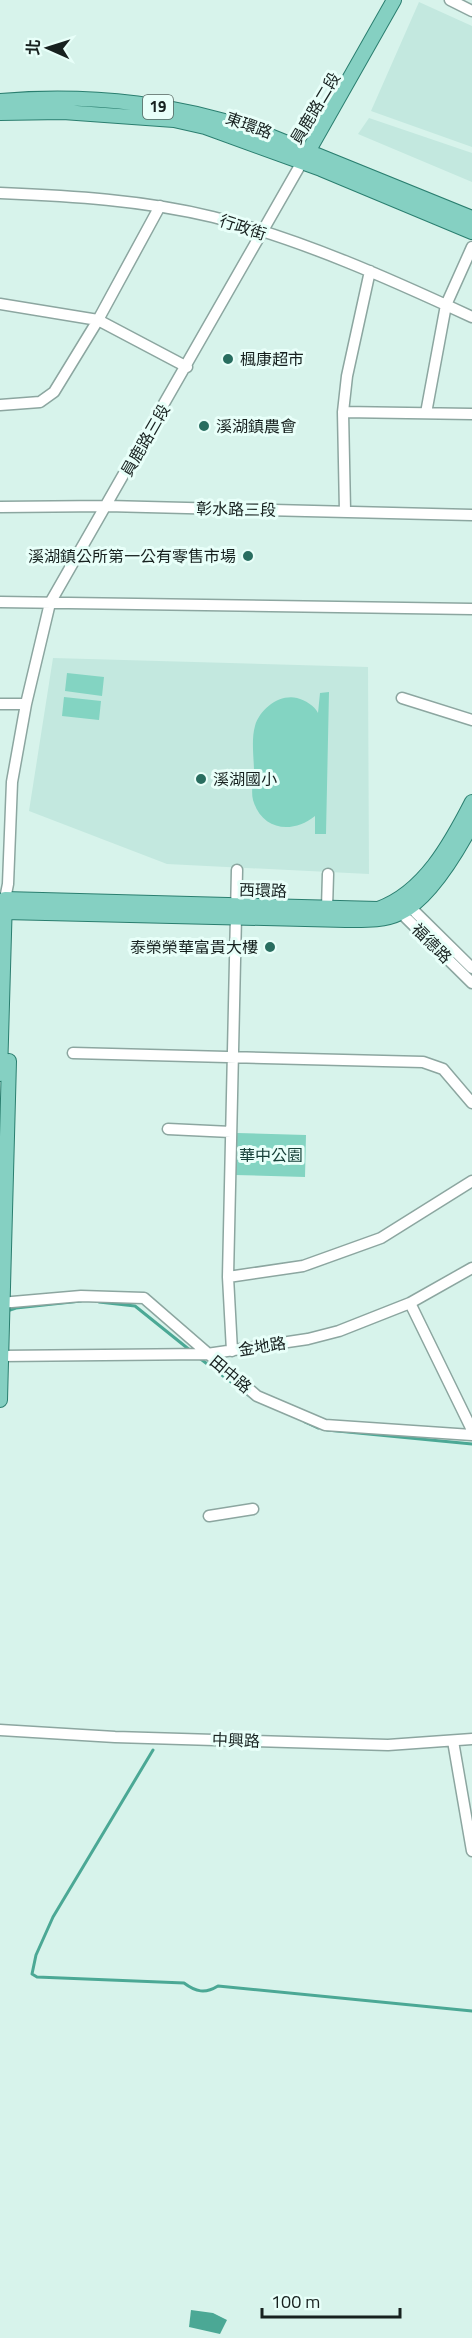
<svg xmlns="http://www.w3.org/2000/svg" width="472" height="2338" viewBox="0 0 472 2338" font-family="'Titillium Web','Noto Sans TC',sans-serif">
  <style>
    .built { fill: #c3e8df }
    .green { fill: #83d4c2 }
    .water { fill: #4ba895 }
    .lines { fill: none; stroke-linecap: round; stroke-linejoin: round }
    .stream { stroke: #4ba895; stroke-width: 3 }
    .minor-casing { stroke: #8ca6a0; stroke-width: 13 }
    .major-casing { stroke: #2a7e6f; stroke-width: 16 }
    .minor { stroke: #fff; stroke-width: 10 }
    .major { stroke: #85d0c2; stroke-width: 14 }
    .poi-dot { fill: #286d5f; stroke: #e8fff9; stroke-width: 2 }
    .labels { text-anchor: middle; stroke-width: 6; stroke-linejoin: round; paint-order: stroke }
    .shield { fill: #e8fff9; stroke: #566460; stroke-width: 1.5 }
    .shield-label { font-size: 15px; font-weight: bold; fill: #17211f }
    .street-label { font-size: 16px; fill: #17211f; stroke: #e8fff9 }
    .poi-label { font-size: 16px; fill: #17211f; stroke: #e8fff9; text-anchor: start }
    .park-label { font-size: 16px; fill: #164038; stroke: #e8fff9 }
  </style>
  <rect width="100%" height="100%" fill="#d7f3eb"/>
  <path class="built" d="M 419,2 L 472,26 L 472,147 L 371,111 Z
    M 369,118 L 472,153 L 472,182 L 358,134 Z
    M 53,658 L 368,667 L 369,874 L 167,864 L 29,811 Z"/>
  <path class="green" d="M 67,673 L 104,677 L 102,696 L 65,691 Z
    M 329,692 L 326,834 L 315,834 L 315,816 C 293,834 262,831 253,800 C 251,792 253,780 254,772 C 254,758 251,740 255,726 C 260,709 279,694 297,698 C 305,700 315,706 318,713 L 320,693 Z
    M 64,697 L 101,701 L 99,720 L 62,716 Z
    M 237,1133 L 306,1135 L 305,1177 L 235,1175 Z"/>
  <path class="water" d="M 191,2310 L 213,2313 L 227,2320 L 220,2334 L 189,2327 Z"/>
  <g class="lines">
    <path class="stream" d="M 99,1302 L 135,1306 L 191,1351
      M 7,1311 L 16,1308 L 81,1301
      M 198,1357 L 255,1400
      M 305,1422 L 318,1428
      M 327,1430 L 472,1444
      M 153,1750 L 53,1917 L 36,1955 L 32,1974 L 37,1977 L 184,1983 C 196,1992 205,1994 218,1986 L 472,2011"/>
    <defs>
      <path id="minor" d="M 450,0 L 472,11
        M 0,193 C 71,196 143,200 213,217 C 301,239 390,279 472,317
        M 0,304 L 98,320 L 187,367
        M 0,405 L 40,402 L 54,392 L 98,320 L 160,206
        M 343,412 L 472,414
        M 426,413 L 446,305 L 472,247
        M 0,507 L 107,506 L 472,515
        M 345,511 L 343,412 L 347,376 L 370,271
        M 0,602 L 472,609
        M 402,698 L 472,720
        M 0,704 L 26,704
        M 0,899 L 5,899 L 8,884 L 12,782 L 26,704 L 50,603 L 302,162
        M 406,903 L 472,968
        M 327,908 L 328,874
        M 396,908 L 472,983
        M 73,1053 L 423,1062 L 443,1069 L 472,1103
        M 168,1129 L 231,1132
        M 228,1277 L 303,1266 L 381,1238 L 472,1181
        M 0,1303 L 81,1296 L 144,1298 L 257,1396 L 325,1425 L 472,1435
        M 410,1303 L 472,1430
        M 232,1351 L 228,1277 L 237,870
        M 0,1356 L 207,1354 L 308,1339 L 339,1331 L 410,1303 L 472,1268
        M 209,1516 L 253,1509
        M 0,1730 L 115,1737 L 388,1745 L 472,1739
        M 453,1741 L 472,1851"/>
      <path id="major" d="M 0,101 C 91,93 185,104 270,136 L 472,218
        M 0,113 L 63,112 L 174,120 L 205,127 L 321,169 L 472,232
        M 305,157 L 394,0
        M 4,912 L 346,920 C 364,920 384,921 400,913 C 430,899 457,852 472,824
        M 0,1074 L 5,899 L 378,909 C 424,893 451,843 472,802
        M 0,1400 L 9,1061"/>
    </defs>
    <use href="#minor" class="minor-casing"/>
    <use href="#major" class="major-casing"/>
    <use href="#minor" class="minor"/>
    <use href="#major" class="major"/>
  </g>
  <g class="poi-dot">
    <circle cx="228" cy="359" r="6"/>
    <circle cx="204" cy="426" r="6"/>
    <circle cx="248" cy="556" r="6"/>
    <circle cx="201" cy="779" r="6"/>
    <circle cx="270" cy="947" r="6"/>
  </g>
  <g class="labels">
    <rect class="shield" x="143" y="95" width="30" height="24" rx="4.5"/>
    <g class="shield-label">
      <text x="158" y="112">19</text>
    </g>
    <g class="street-label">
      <text transform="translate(315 108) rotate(-59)" y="6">員鹿路二段</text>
      <text transform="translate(249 125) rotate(20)" y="6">東環路</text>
      <text transform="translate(243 227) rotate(18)" y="6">行政街</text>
      <text transform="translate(145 440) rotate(-60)" y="6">員鹿路三段</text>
      <text transform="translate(236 509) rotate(1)" y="6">彰水路三段</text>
      <text transform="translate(263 890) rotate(2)" y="6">西環路</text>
      <text transform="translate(432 943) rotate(45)" y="6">福德路</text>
      <text transform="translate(262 1346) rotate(-9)" y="6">金地路</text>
      <text transform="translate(231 1374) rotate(40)" y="6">田中路</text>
      <text transform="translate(236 1740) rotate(2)" y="6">中興路</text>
    </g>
    <g class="poi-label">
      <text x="240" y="365">楓康超市</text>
      <text x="216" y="432">溪湖鎮農會</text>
      <text x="236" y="562" text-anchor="end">溪湖鎮公所第一公有零售市場</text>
      <text x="213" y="785">溪湖國小</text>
      <text x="258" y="953" text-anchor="end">泰榮榮華富貴大樓</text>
    </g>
    <g class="park-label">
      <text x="271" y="1161">華中公園</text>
    </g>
  </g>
  <g transform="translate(48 48) rotate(273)" stroke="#e8fff9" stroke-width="4.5" paint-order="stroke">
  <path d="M0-4.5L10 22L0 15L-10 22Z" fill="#17211f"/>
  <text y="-9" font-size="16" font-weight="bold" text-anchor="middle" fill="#17211f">北</text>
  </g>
  <path d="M262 2308v9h138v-9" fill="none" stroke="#17211f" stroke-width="3"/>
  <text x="271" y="2308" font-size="18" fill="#17211f" stroke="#e8fff9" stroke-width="4.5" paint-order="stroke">100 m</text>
</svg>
